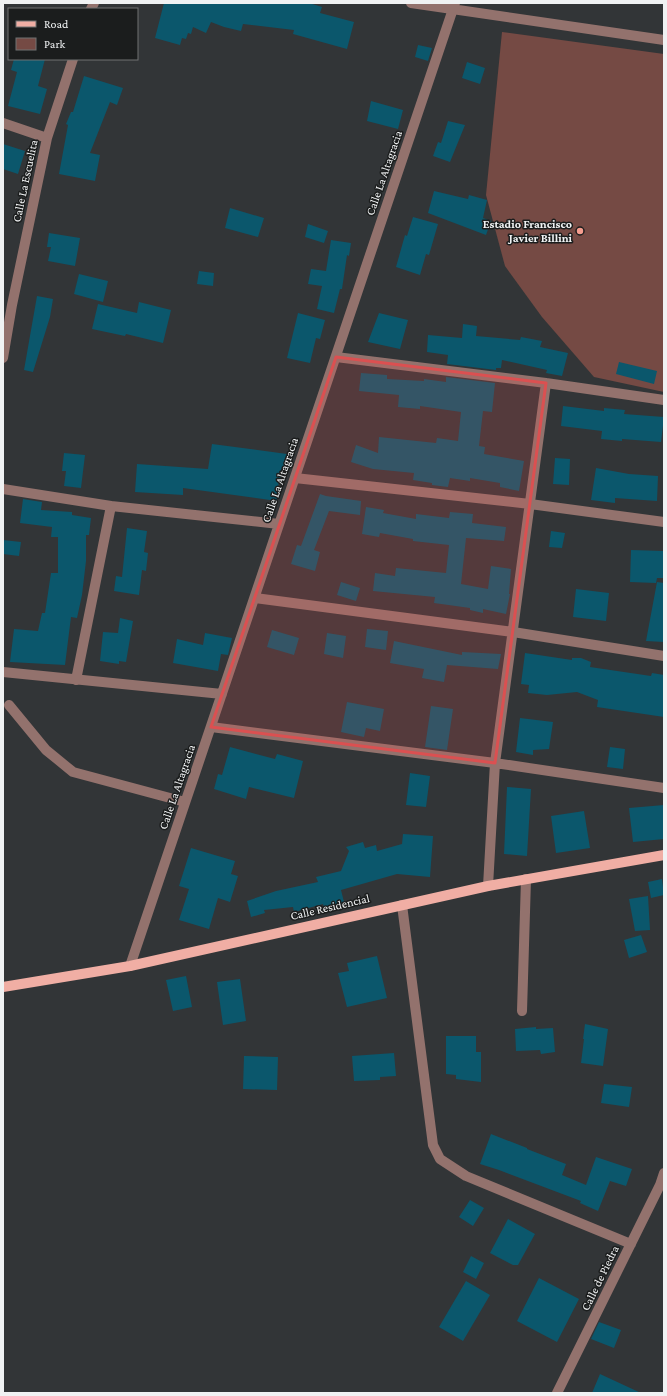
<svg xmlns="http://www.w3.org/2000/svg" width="667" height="1396" viewBox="0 0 667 1396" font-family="'Crimson Pro',serif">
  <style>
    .green { fill: #754a44 }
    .building { fill: #0b576c }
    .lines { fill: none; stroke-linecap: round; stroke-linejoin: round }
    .minor { stroke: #93726d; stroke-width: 10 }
    .major { stroke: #f0aea4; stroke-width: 10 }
    .marked { fill: #db5051; fill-opacity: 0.2; stroke: #db5051; stroke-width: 3; stroke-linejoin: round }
    .poi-dot { fill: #f59d8f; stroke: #1b1d1d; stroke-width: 1.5 }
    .labels { text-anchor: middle; stroke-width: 3; stroke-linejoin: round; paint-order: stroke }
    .street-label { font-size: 12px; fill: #f0f2f3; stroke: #1b1d1d }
    .poi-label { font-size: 12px; font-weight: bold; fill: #f0f2f3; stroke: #1b1d1d; text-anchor: end }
  </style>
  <rect width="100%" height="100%" fill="#323537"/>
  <path class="green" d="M 502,32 L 664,54 L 664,392 L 594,377 L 542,317 L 505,266 L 486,195 Z"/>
  <path class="building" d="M 164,3 L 309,3 L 322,7 L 320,13 L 354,22 L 347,49 L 293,34 L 294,30 L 243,24 L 241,31 L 224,27 L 211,22 L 206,33 L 193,27 L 191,34 L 188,33 L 186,39 L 182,38 L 180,45 L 155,38 Z
    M 418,45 L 432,48 L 428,61 L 415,57 Z
    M 14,59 L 45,59 L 38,86 L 47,89 L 40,114 L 8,106 L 17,72 L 11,70 Z
    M 467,62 L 485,68 L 480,84 L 462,78 Z
    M 84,76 L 123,88 L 117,105 L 110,102 L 90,153 L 100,155 L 95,181 L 59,174 L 68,125 L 66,124 L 71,112 L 73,112 Z
    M 371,101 L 403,110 L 398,129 L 367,121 Z
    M 448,121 L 465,125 L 450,162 L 433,156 L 438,142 L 441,143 Z
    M 3,144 L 25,151 L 18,174 L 3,169 Z
    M 434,191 L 468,199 L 469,195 L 487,200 L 483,218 L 491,221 L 486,235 L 428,213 Z
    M 230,208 L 264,218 L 258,237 L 225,228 Z
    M 413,217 L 438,224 L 429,255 L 426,254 L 420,275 L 396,267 L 405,235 L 407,236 Z
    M 308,224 L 328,231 L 324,243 L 305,237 Z
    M 49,233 L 80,238 L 75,266 L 48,261 L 51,247 L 47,247 Z
    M 331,240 L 351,243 L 349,256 L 347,255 L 342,289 L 340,289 L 334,313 L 317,309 L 322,286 L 308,284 L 311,269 L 326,271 Z
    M 199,271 L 214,273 L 213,286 L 197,284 Z
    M 79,274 L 108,281 L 103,302 L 74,294 Z
    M 37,296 L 53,299 L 50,317 L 33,372 L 24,370 Z
    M 139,302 L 171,310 L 163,343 L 126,334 L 125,336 L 92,329 L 98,304 L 137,313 Z
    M 298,313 L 325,320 L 320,339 L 316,338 L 310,363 L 287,358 Z
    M 379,313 L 408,320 L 400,349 L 368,342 Z
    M 463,324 L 477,326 L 476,336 L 520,340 L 521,337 L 542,341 L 540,347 L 568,353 L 562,376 L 546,373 L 547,370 L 502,360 L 501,368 L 496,368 L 496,370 L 447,364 L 448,355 L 427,352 L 428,335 L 462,338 Z
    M 619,362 L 657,371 L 654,384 L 616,374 Z
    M 361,373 L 387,375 L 387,379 L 424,381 L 424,379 L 446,382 L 446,377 L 495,383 L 492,412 L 483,411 L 479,446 L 485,447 L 484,454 L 524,461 L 519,491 L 500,487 L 500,483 L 470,478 L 470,481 L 450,478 L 448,487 L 432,485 L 432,483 L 413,480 L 414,473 L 373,469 L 351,462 L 356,445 L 378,453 L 379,437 L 436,443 L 437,438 L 458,441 L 461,412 L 420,406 L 420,409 L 398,407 L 399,395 L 359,391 Z
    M 563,406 L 604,411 L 604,408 L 625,410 L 624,414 L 664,417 L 661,442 L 622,439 L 622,441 L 601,439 L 602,431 L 561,426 Z
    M 212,444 L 287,454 L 283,478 L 279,478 L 277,501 L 183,488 L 183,495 L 135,492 L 137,464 L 208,469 Z
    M 64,453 L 85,455 L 81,488 L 64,486 L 66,471 L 62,471 Z
    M 555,458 L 570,459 L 569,485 L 553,484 Z
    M 596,468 L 629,474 L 658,476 L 657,501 L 615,498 L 615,503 L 591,500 Z
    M 320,494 L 326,496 L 361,501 L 360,515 L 329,511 L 314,550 L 320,552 L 315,571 L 291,564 L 297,545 L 301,546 Z
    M 23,499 L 42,502 L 41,510 L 72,512 L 72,515 L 91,518 L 89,535 L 86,535 L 86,561 L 82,595 L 77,618 L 71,617 L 65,665 L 10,662 L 14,629 L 38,631 L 42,613 L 45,613 L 51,573 L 58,573 L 58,537 L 51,537 L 52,527 L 20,523 Z
    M 366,507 L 384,510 L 383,513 L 416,519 L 416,514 L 449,518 L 450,512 L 473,514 L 472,523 L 506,527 L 504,541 L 466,538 L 461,584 L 488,589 L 491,566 L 511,569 L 509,594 L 510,594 L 506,614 L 483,609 L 483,613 L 470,610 L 470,608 L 434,603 L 435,597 L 373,591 L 375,573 L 395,576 L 396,568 L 446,573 L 449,545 L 413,541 L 413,539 L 380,533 L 379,537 L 362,534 Z
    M 127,528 L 147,531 L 144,552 L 148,553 L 146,571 L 142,570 L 139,595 L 114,591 L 116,576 L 122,577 Z
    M 551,531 L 565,533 L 562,548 L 549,547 Z
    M 3,540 L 21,542 L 19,556 L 3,554 Z
    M 631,550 L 664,551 L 664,578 L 657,578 L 656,583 L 630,582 Z
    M 341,582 L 360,588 L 356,601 L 337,595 Z
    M 657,582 L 664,583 L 664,642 L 646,641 Z
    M 576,589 L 609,593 L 606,621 L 573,617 Z
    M 120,618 L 133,621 L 126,662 L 119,661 L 119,664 L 100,661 L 103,632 L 118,633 Z
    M 367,629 L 388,631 L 386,650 L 365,647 Z
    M 272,630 L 299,638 L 294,655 L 267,647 Z
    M 205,633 L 232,638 L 228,655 L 221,654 L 218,671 L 173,663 L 177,639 L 203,645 Z
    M 327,633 L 346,636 L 343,658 L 324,654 Z
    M 394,641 L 462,655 L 462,652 L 501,654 L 498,669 L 447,665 L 444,682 L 422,678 L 424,669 L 390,663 Z
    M 525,653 L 572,660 L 572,658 L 581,658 L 591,662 L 590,667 L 651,676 L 652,673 L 664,675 L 664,717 L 597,707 L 598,700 L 577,692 L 547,695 L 528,693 L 529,685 L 521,684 Z
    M 347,702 L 384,709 L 380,731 L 366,728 L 364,737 L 341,732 Z
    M 431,706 L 453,709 L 447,750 L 425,747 Z
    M 520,718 L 553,722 L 549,749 L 533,750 L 533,755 L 516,752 Z
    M 230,747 L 275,759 L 277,754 L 303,761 L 294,798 L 249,787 L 246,799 L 214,789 L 218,774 L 222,775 Z
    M 610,747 L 625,749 L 623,769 L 607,767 Z
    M 410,773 L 430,776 L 426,807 L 406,805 Z
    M 507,787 L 531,789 L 527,856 L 504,854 Z
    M 664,805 L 664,839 L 633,842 L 629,808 Z
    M 584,811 L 590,848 L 556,853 L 551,816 Z
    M 403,834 L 433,836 L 430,877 L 397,874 L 341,890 L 344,902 L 324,907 L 323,904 L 294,912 L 293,907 L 264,910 L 265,913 L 251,917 L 247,901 L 276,891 L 318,882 L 316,877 L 341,871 L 349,851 L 346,847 L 363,842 L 365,848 L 376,845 L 377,851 L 402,844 Z
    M 191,848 L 235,861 L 231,874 L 238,876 L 230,902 L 218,898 L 209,929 L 179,920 L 189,889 L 179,886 Z
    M 662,879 L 664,895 L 651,898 L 648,882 Z
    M 648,896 L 650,930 L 635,931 L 629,899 Z
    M 641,935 L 647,952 L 629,958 L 624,940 Z
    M 377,956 L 387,998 L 347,1007 L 338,973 L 349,971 L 347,963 Z
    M 186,976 L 192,1007 L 173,1011 L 166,980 Z
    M 240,979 L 246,1021 L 223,1025 L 217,982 Z
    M 585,1024 L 608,1029 L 603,1066 L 581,1063 L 584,1039 L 583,1039 Z
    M 536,1027 L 536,1029 L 553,1028 L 555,1052 L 541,1054 L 540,1050 L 516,1051 L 515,1029 Z
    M 446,1036 L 476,1036 L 476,1052 L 481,1052 L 481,1082 L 456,1079 L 456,1075 L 446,1074 Z
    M 394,1053 L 396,1076 L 380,1077 L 380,1080 L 354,1081 L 352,1056 Z
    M 244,1056 L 278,1057 L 277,1090 L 243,1089 Z
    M 604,1084 L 632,1087 L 629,1107 L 601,1103 Z
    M 491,1134 L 527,1148 L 527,1149 L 566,1164 L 562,1175 L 586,1185 L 596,1157 L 632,1169 L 626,1186 L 610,1181 L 598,1211 L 580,1203 L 581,1201 L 499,1170 L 480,1164 Z
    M 470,1200 L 484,1208 L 473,1226 L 459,1217 Z
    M 508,1219 L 535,1234 L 518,1265 L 513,1265 L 490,1253 Z
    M 471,1256 L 484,1263 L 476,1279 L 463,1272 Z
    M 539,1278 L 579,1299 L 557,1342 L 517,1321 Z
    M 466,1281 L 490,1295 L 463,1341 L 439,1327 Z
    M 599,1322 L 621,1330 L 614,1348 L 591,1339 Z
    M 600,1374 L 641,1393 L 592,1393 Z"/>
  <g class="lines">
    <path class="minor" d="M 411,3 L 664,40
      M 91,9 L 94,3
      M 3,123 L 47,138
      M 336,357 L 546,383 L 664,400
      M 3,358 L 12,305 L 47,138 L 73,59
      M 295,478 L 530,504 L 664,522
      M 3,489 L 111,506 L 279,524
      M 255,598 L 513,632 L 664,656
      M 3,672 L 222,694
      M 76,680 L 111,506
      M 9,705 L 46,750 L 73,772 L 185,802
      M 211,727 L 495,763 L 664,788
      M 488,886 L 495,763 L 546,383
      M 402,905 L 433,1145 L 440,1159 L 466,1176 L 631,1244
      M 130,966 L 455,3
      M 522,1011 L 526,879
      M 557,1393 L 660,1185 L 664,1173"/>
    <path class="major" d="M 3,987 L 130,966 L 488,886 L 664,855"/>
  </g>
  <path class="marked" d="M 336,357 L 546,383 L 495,763 L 211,727 Z"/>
  <circle class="poi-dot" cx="580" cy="231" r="4"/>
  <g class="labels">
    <g class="street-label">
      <text transform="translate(384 173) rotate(-71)" y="4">Calle La Altagracia</text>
      <text transform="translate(25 181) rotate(-78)" y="4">Calle La Escuelita</text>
      <text transform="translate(280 480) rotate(-71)" y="4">Calle La Altagracia</text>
      <text transform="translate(177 787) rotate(-71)" y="4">Calle La Altagracia</text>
      <text transform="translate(330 907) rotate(-13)" y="4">Calle Residencial</text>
      <text transform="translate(600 1278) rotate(-64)" y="4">Calle de Piedra</text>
    </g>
    <g class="poi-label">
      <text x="572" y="228">Estadio Francisco<tspan x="572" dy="14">Javier Billini</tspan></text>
    </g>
  </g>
  <rect width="667" height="1396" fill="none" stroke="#f0f2f3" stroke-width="8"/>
  <rect x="8" y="8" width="130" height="52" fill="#1b1d1d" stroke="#707273"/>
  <rect x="16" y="21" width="20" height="6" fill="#f0aea4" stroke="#707273"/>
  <text x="44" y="28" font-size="12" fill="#f0f2f3">Road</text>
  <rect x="16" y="38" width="20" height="12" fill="#754a44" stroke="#707273"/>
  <text x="44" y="48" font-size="12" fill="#f0f2f3">Park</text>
</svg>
